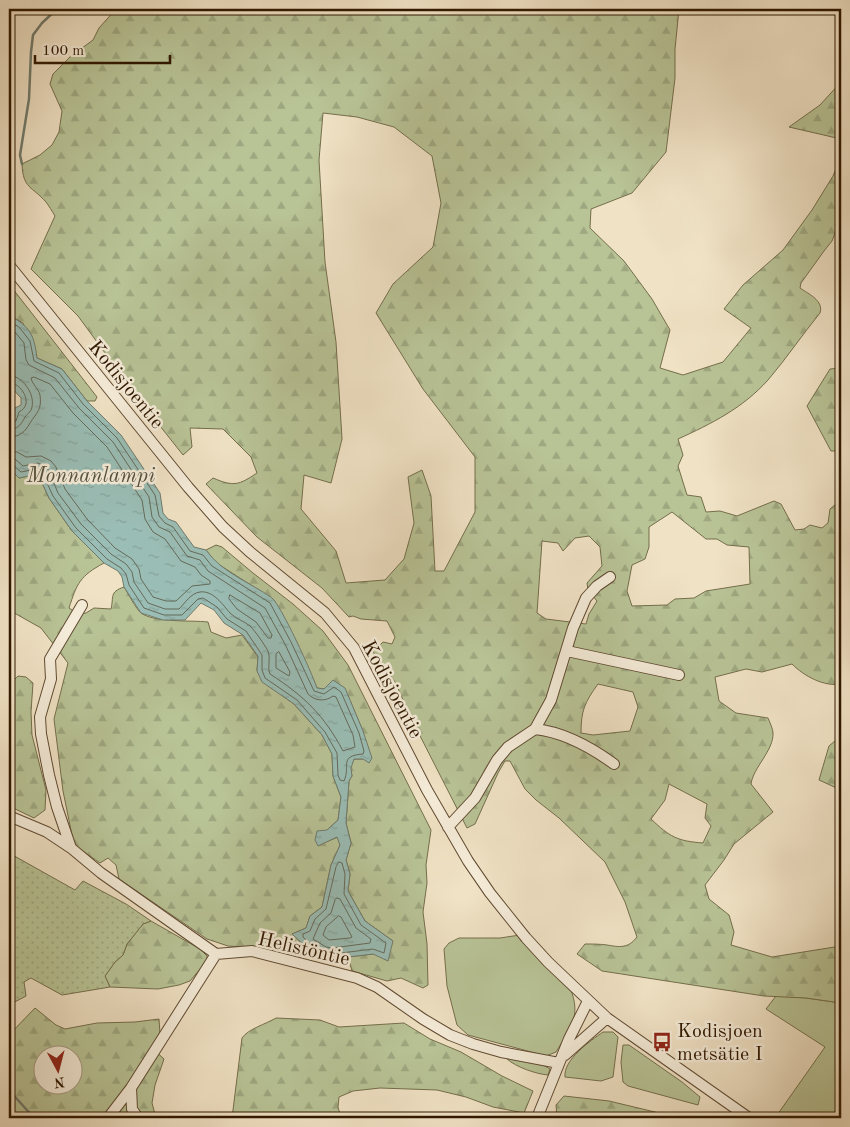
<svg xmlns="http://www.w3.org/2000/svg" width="850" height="1127" viewBox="0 0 850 1127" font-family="'Old Standard TT',serif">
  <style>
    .grass { fill: #b8c396; stroke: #746e4b }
    .forest { fill: url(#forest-firs); stroke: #746e4b; fill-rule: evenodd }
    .park { fill: url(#park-dots); stroke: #746e4b }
    .water { fill: url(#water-ripples); stroke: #707b6d }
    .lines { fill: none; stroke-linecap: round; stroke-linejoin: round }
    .shore { stroke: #656a5a; stroke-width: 1 }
    .stream { stroke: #707b6d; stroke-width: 2.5 }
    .minor-casing { stroke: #604a31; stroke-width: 12 }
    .minor { stroke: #f5ecd9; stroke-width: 10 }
    .labels { text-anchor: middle; stroke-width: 5; stroke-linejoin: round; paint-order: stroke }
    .street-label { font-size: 20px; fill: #301800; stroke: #f5ecd9 }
    .poi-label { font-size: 20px; fill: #301800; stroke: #f5ecd9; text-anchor: start }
    .water-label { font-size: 21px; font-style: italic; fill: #55523f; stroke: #f5ecd9 }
  </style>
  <defs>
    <pattern id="forest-firs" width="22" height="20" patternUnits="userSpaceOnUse" patternTransform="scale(1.25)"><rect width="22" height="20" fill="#b8c396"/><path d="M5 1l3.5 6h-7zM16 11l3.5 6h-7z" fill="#9ea780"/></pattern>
    <pattern id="park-dots" width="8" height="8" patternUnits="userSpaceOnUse" patternTransform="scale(1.25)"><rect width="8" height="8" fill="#b8c396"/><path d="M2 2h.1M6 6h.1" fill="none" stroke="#9ea780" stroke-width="1.8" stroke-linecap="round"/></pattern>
    <pattern id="water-ripples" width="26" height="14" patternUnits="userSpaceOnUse" patternTransform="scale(1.25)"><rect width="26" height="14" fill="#9abdb5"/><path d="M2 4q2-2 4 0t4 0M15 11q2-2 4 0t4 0" fill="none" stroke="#85a29a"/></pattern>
  </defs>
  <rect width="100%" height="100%" fill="#f0e2c5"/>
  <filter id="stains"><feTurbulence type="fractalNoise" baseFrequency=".004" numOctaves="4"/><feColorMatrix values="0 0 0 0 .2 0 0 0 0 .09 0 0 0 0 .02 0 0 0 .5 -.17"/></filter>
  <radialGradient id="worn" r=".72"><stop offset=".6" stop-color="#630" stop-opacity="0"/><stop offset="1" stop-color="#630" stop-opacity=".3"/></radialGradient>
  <path class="grass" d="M 520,935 L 570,988 C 582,1016 570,1029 556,1052 L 546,1056 L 468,1035 L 457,1025 L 447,986 L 444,949 L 449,943 L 459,938 L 500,938 Z
    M 776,996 L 807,998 L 841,1003 L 841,1105 L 832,1118 L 775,1118 L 825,1047 L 766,1009 Z
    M 603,1032 L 613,1032 L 618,1037 L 613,1077 L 601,1081 L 565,1077 C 563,1060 590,1041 603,1032 Z
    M 623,1045 L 629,1045 L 682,1082 L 700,1097 L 698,1105 L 628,1086 L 623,1082 L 621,1062 Z
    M 510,1056 L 545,1066 L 550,1069 L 548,1075 C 536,1074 516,1067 507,1059 Z"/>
  <path class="forest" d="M 116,9 L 679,9 L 675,49 L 675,78 L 666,152 L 632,193 L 591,209 L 590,228 L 624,261 L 652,299 L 670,330 L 660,368 L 683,375 L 723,362 L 751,328 L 724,309 L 743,285 L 783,250 L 812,210 L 833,176 L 841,157 L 841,217 L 832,241 L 824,251 L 801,283 L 800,288 C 809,294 824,301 820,313 C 802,335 786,359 768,380 C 743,408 711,424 678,439 L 683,455 L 678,466 L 687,495 L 701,497 L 706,512 L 720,511 L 737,516 L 774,501 L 781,504 L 795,530 L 804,529 L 810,525 L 822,528 L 828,523 L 830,509 L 841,500 L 841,684 C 824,687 804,676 792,664 L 762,672 L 746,669 L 715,677 L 719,701 L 736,713 L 768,718 C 770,723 773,729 773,733 C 774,750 753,768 751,784 L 773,812 L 734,844 L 724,860 L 705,885 L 709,899 L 729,915 L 734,932 L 731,945 L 772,957 L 841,946 L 841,1003 L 806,998 L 764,996 L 602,971 L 577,954 L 585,944 C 592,944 600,944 607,945 C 619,947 628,949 637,937 L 625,902 L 605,862 L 559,818 L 536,800 L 525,789 L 510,761 L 505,761 L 498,773 L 475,824 L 467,828 L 415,726 L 395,682 L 373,652 L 383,642 L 392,644 L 395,637 L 387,621 L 361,619 L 353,616 L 349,617 L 322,588 L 257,537 L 206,484 L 213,478 C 234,487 239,485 257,473 L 251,457 L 223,429 L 190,428 L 192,447 L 183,455 L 141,402 L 78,316 L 31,269 L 55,216 C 52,211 49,206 46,202 C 32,186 23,189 22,164 L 40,155 L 52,145 L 59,132 L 62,111 L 50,84 L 53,74 L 70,57 L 93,40 L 99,28 ZM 323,113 L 357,117 L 394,127 L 432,156 L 441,203 L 433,247 L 393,284 L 376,313 L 423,389 L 475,457 L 475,512 L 444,571 L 435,571 L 431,496 L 422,470 L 408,477 L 414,523 L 404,559 L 385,580 L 346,583 L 336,551 L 301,509 L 304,475 L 331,483 L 342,439 L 336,342 L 325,262 L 319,160 ZM 672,512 L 706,539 L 717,539 L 727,545 L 749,547 L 750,584 L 706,591 L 694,598 L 675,599 L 667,605 L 632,606 L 627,591 L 632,565 L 645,559 L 649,547 L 649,527 ZM 589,536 L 600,547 L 602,566 L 587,583 L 588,590 L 597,601 L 589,614 L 586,624 L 546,619 L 537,613 L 542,541 L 558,543 L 563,551 L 575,538 ZM 598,684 L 633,692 L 638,707 L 630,731 L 593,735 L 581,733 C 581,710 585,702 598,684 ZM 669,784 L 707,804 L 705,818 L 711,826 L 703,843 C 677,841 670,837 651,819 L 665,800 Z
    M 841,82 L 841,139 L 789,127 L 820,105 Z
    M 9,284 L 97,397 L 95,401 L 87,401 L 62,369 L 37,358 L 23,323 L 9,315 Z
    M 841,368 L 841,451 L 831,451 L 807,406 L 830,369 Z
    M 9,468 L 19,478 L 38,474 L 49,498 L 72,531 L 104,563 C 80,576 77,583 69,608 L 78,614 L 86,613 L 94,608 L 111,609 C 114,597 109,592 124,587 C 128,593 136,609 141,613 C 155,623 190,620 208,622 L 211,632 L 226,638 L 242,635 L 258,657 L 257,671 L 279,693 L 294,704 L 322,735 L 332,754 L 333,776 L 341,797 L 338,820 L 327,830 L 319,845 L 338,837 L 340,845 L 331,865 L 322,907 L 310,916 L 306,928 L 292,934 L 306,947 L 296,952 L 260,948 L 228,946 L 207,939 L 119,879 L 116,865 L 108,858 L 100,863 L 74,845 L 63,791 L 54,719 L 68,663 L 41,628 L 9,610 Z
    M 216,545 L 222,547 L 253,573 L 293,604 L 323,631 L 348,665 L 431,830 L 426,865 L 427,883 L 423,912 L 427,944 L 428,985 L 423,988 L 401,978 L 387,981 L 352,971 L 348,957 L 373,954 L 393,941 L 365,921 L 348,891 L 350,874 L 346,860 L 351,843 L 346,823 L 349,781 L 352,776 L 350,768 L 354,759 L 363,759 L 363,731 L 345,689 L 333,680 L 324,689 L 317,688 L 274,600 L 215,562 L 206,550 Z
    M 18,676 L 26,677 L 33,683 L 31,712 L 32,735 L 46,790 L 45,810 L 34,818 L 9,806 L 9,685 Z
    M 841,736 L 841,790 L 819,780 L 829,746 Z
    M 151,921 L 200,949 L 207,956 L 207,961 L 190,981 L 179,985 L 158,989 L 110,987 L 105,976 L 115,962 L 123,955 L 127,944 L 143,924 Z
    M 35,1008 L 56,1025 L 65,1029 L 97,1023 L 135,1022 L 159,1019 L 160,1034 L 152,1048 L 164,1059 L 155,1085 L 152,1103 L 156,1118 L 20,1118 L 9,1105 L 9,1035 ZM 42,1054 L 72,1054 L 72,1084 L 42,1084 Z
    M 276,1018 L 320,1020 L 339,1027 L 404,1023 L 430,1039 L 461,1052 L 502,1076 L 533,1091 L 524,1113 L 493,1107 L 466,1097 L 437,1090 L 380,1088 L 353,1091 L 339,1097 L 338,1107 L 341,1118 L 232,1118 L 242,1038 C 248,1029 266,1024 276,1018 Z
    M 564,1096 L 609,1101 L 680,1118 L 557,1118 L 556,1105 Z"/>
  <path class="park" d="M 9,853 L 75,890 L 83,881 L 126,904 L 151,921 L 143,924 L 127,944 L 123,955 L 115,962 L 105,976 L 110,987 L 62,995 L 31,978 L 24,982 L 26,996 L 9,1005 Z"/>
  <path class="water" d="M 9,315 C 30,327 34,334 37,358 L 62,369 L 87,401 L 121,435 L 160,493 L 163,513 L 168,519 L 176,522 L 194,547 L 206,550 C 222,573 250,582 272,598 C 281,605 312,673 317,688 L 324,689 L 333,680 L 345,688 L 363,731 L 372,758 L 369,763 L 363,759 L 354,759 L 351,768 L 352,776 L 349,781 L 346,823 L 351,843 L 346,860 L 350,874 L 348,891 L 365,921 L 393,941 L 388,961 L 373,954 L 332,959 L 322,958 L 306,947 L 292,934 L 306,928 L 310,916 L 322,907 L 331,865 L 340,845 L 337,837 L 318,846 L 315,840 L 317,831 L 327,830 L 338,820 L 341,797 L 333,776 L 332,754 L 322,735 L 294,704 L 262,682 L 257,671 L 258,656 L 243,635 L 224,623 L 214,610 L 201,603 L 185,620 L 163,620 L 141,613 L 124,587 L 122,577 L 118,571 L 104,563 L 72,531 L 49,498 L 38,474 L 19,478 L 9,468 L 9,420 L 12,417 L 15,408 L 21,405 L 21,398 L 10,386 L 9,379 Z"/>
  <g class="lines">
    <path class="shore" d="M 9,321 L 19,327 L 30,341 L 34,361 L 59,373 L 83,404 L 117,438 L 155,495 L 159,516 L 165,523 L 173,527 L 190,551 L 203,555 L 212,566 L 270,603 L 291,642 L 314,691 L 324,694 L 334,687 L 341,692 L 359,733 L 364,751 L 363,754 C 338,756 351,766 344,781 L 340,780 L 338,775 L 337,753 L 325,732 L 297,700 L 265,678 L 262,670 L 262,655 L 246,631 L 227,619 L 217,607 L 203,598 L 198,599 L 182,615 L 164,615 L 144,608 L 129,585 L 126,574 L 121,568 L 107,559 L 76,528 L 53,496 L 42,472 L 37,469 L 21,472 L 13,465 L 9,465
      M 9,328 L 15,332 L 24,343 L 26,360 L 29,365 L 55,378 L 79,408 L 113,442 L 149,497 L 152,517 L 159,527 L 170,532 L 187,556 L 200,560 L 208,571 L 265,608 L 285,644 L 308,694 C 315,701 325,702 333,696 L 336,697 L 353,735 L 355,747 L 343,751 C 324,715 304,696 270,674 C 267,667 271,659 268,651 C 264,644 256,632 250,626 C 244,621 236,619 230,613 C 223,605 213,590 200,592 C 191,593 185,603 179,609 L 165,609 L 148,603 L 134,582 L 132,572 L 126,564 L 111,554 L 81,524 L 58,493 L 47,467 L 38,463 L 23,466 L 15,459 L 9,458
      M 9,375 C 22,376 35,393 32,407 C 31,413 26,414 24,419 C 20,426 17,429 9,430
      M 9,382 C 21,383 35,404 19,412 L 16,421 L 9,424
      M 9,437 C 20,437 25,432 30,423 C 37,412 42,410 40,395 C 38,388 32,384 31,378 L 34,377 L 50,384 L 73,413 L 107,447 L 142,500 L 145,519 L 153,532 L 165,539 L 181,561 L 195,567 L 201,575 L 210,581 L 210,584 L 192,586 L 176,601 L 166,601 L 153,597 L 141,579 L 139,569 L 132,559 L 115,548 L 87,519 L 65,489 L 56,467 L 51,461 L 41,456 L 26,457 L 17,452 L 9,451
      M 230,595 L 260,613 L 272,635 L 271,638 L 268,638 L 256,622 L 237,609 L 229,599 Z
      M 279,652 L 290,672 L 289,676 L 276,668 L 276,654 Z
      M 339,862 L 342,863 L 345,874 L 344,894 L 361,925 L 386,943 L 384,953 L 373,949 L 333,954 L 325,953 L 309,943 L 303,937 L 303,934 L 310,931 L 315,919 L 326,909 L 336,867 Z
      M 337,898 L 340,899 L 356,928 L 371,939 L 370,943 L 332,948 L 326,947 L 313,939 L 320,923 L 331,913 L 335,900 Z
      M 339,916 L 341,917 L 352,937 L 350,938 L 329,940 L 323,935 L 326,927 Z"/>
    <path class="stream" d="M 22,164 L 20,155 L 29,99 L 31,52 L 33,35 L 42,23 L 57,9
      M 9,1090 L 34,1118"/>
    <defs>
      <path id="minor" d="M 9,265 L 188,487 L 223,527 L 250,552 L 325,613 L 354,648 L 427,790 L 468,861 L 490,893 L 526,938 L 548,962 L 607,1018 L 749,1118
        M 82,605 L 50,659 L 51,679 L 40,717 L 41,734 L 49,775 L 57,807 L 71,848 L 101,873 L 216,954
        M 567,651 L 679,675
        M 535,729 C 563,732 592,748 614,764
        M 9,816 L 47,832 L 71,848
        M 448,827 L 475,798 L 497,760 L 508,747 L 535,729 L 551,700 L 573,628 L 586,598 L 597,586 L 610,577
        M 565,1055 L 607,1018
        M 131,1088 L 132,1109 L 138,1118
        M 108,1118 L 131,1088 L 216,954 L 252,951 L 357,978 L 377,987 L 423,1019 L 450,1035 L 473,1044 L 501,1052 L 559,1063
        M 537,1118 L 569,1039 L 588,1001"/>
    </defs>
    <use href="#minor" class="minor-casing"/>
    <use href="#minor" class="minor"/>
  </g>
  <defs>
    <symbol id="bus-bare" viewBox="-9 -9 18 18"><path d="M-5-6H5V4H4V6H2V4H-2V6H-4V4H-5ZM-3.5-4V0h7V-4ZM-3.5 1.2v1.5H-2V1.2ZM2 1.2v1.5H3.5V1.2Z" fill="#8f2418" stroke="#f5ecd9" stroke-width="2.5" paint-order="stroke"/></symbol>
  </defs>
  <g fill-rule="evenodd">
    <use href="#bus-bare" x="648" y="1028" width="28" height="28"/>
  </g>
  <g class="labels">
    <g class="street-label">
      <text transform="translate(127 384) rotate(51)" y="7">Kodisjoentie</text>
      <text transform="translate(393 689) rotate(62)" y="7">Kodisjoentie</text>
      <text transform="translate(304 948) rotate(13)" y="7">Helistöntie</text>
    </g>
    <g class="poi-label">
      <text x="677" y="1037">Kodisjoen<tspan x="677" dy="23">metsätie I</tspan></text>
    </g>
    <g class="water-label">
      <text x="91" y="482">Monnanlampi</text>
    </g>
  </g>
  <rect width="850" height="1127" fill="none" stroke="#f0e2c5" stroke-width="30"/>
  <rect x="10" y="10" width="830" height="1107" fill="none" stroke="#301800" stroke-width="2.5"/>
  <rect x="15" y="15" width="820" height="1097" fill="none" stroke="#301800"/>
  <g transform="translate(58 1070) rotate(173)"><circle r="24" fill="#f5ecd9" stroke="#a69782"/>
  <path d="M0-4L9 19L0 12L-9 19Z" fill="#8f2418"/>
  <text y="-8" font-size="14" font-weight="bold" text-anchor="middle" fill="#301800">N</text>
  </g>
  <path d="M35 55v8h135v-8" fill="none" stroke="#301800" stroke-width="2.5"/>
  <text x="42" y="55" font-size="15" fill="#301800" stroke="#f5ecd9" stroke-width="4" paint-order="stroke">100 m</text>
  <rect width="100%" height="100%" filter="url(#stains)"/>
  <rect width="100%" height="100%" fill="url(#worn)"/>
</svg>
